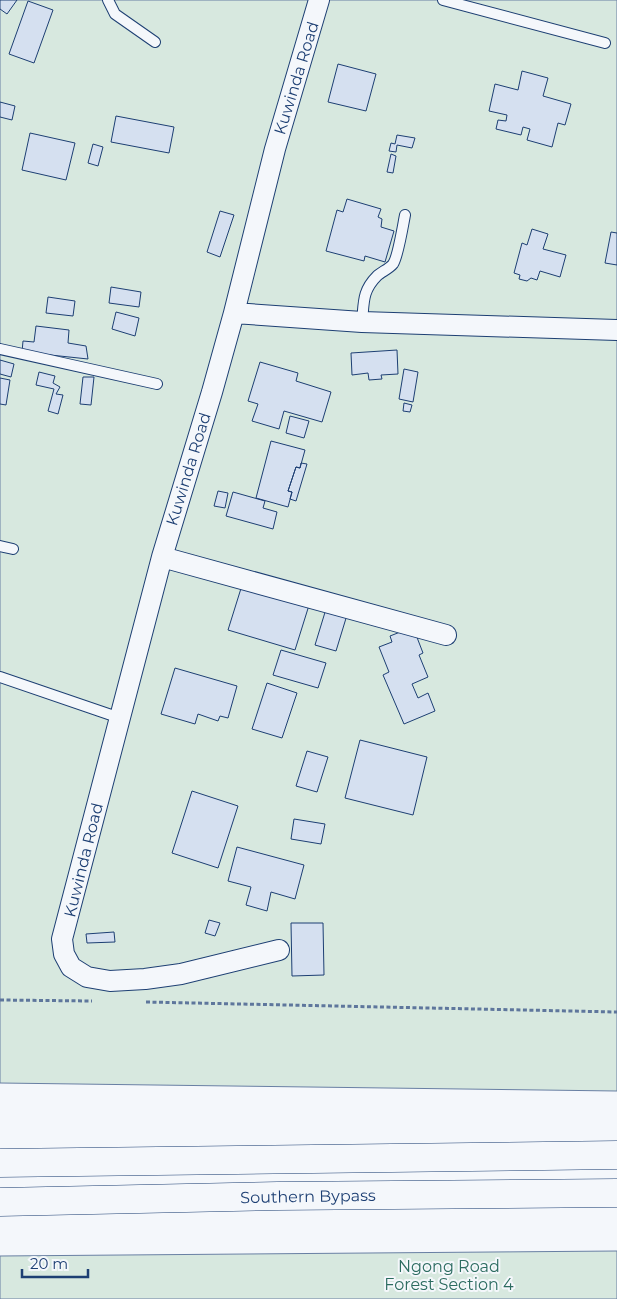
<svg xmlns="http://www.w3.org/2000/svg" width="617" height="1299" viewBox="0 0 617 1299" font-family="Montserrat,sans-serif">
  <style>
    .green { fill: #d7e8df; stroke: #687fa3 }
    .building { fill: #d5e0f0; stroke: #1d3f73 }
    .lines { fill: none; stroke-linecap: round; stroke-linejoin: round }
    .lane-casing { stroke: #1d3f73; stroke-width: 12 }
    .street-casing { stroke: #1d3f73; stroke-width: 22 }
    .highway-casing { stroke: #1d3f73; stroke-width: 29 }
    .path { stroke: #5e769c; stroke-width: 3; stroke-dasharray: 4 2.5; stroke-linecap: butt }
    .lane { stroke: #f4f7fb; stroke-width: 10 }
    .street { stroke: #f4f7fb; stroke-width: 20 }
    .highway { stroke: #f4f7fb; stroke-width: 28 }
    .labels { text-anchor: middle; stroke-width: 4; stroke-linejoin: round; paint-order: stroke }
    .street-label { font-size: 16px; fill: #1d3f73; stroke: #f4f7fb }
    .park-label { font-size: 16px; fill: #2c6c60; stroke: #f4f7fb }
  </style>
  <rect width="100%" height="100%" fill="#f4f7fb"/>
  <path class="green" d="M 0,0 L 617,0 L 617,1091 L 0,1083 Z
    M 617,1251 L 617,1299 L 0,1299 L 0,1256 Z"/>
  <path class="building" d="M 0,0 L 17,0 L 7,14 L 0,9 Z
    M 28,1 L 53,10 L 34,63 L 9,54 Z
    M 338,64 L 376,74 L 366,111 L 328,102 Z
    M 522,71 L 548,78 L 543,96 L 571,104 L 565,125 L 558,123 L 552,147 L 527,140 L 530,129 L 523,127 L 521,135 L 496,129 L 498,120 L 506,121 L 507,115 L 489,111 L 495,84 L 518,90 Z
    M 0,102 L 15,106 L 12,120 L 0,117 Z
    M 116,116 L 174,127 L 169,153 L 111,142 Z
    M 30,133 L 75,143 L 66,180 L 22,170 Z
    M 397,135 L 415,138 L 412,148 L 397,145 L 396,152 L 389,151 L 391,143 L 395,144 Z
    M 93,144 L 103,147 L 98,166 L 88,163 Z
    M 391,154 L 396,156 L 393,173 L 387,172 Z
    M 347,199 L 381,209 L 378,217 L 382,219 L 381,227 L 394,231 L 385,262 L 365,256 L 364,261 L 326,251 L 337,210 L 343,212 Z
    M 220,211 L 234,215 L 220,257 L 207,252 Z
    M 532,229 L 548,234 L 543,249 L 566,255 L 560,277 L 540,271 L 537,280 L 531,278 L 527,281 L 519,279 L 520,275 L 514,273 L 522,243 L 527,245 Z
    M 611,232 L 617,233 L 617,265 L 605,263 Z
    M 111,287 L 141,292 L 139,307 L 109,303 Z
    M 48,297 L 75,301 L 73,316 L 46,313 Z
    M 116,312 L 139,318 L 135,336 L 112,329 Z
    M 36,326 L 69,330 L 68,343 L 86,346 L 88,359 L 22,352 L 23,341 L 34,342 Z
    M 397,350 L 398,374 L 381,375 L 382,379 L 369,380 L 368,373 L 352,375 L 351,353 Z
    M 0,360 L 14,364 L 11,377 L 0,374 Z
    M 260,362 L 298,373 L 296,381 L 331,392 L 322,422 L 284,411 L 279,429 L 252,421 L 258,404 L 248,401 Z
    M 404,369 L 418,372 L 413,402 L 399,399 Z
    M 39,372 L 55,376 L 53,383 L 60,387 L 56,394 L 63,395 L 58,414 L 48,411 L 54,389 L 36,385 Z
    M 83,377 L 94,377 L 91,405 L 80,404 Z
    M 0,378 L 10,380 L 6,405 L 0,404 Z
    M 404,403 L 412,405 L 410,412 L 403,411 Z
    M 290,416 L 309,421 L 304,438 L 286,433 Z
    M 271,441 L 305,450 L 300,468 L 296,467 L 288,491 L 292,492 L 288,507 L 256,498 Z
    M 301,463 L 307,464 L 296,501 L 290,499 L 292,492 L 288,491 L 296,467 L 300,468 Z
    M 218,491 L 228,493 L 225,508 L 214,506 Z
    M 233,492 L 265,501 L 263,508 L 277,512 L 273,529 L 226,516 Z
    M 243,582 L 310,602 L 295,650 L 228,630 Z
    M 326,609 L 347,615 L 336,651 L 315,645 Z
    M 413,627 L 423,653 L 419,655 L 428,677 L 412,684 L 418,698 L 428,693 L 435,711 L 404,724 L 383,675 L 389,672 L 379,647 L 392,642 L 390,636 Z
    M 281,650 L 326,663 L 318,688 L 273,675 Z
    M 175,668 L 237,686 L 228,718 L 220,716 L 218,721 L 198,714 L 195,724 L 161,714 Z
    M 267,683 L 297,693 L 282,738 L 252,729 Z
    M 360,740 L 427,757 L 413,815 L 345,798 Z
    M 307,751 L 328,757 L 317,792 L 296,786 Z
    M 192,791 L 238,806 L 218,868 L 172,853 Z
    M 294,819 L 325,824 L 321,844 L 291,839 Z
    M 237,847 L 304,865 L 295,899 L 271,892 L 267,911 L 246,905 L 251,887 L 228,881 Z
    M 209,920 L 220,923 L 215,936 L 205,933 Z
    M 291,923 L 323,923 L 324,975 L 292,976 Z
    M 114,932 L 115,942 L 87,943 L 86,934 Z"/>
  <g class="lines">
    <defs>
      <path id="lane" d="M 108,0 L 115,14 L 155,42
        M 443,0 L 605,43
        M 362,322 C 364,303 362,291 377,276 C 381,272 389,269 393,264 C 398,257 403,225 405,215
        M 0,349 L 157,384
        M 0,546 L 13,549
        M 0,677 L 120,718"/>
      <path id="street" d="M 234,313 L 362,322 L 617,330
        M 162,557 L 446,635
        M 279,950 L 181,974 L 145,979 L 110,981 L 87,977 L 71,967 L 64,954 L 62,939 L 162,557 L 212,392 L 234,313 L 275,149 L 319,0"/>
      <path id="highway" d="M 0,1163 L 617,1155
        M 0,1202 L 278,1196 L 617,1193"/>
    </defs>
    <use href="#lane" class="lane-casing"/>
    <use href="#street" class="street-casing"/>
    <use href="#highway" class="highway-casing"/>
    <path class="path" d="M 0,1000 L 92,1001
      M 146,1002 L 617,1012"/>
    <use href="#lane" class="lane"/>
    <use href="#street" class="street"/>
    <use href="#highway" class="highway"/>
  </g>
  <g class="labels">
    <g class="street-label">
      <text transform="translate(296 78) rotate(-73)" y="6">Kuwinda Road</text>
      <text transform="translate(188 469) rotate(-73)" y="6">Kuwinda Road</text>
      <text transform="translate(83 860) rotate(-76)" y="6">Kuwinda Road</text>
      <text transform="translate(308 1196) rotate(-1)" y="6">Southern Bypass</text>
    </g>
    <g class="park-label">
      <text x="449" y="1272">Ngong Road<tspan x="449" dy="18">Forest Section 4</tspan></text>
    </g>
  </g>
  <path d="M22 1269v8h66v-8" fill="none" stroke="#1d3f73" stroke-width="2.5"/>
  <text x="30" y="1269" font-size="15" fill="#1d3f73" stroke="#f4f7fb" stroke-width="4" paint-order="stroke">20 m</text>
</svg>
